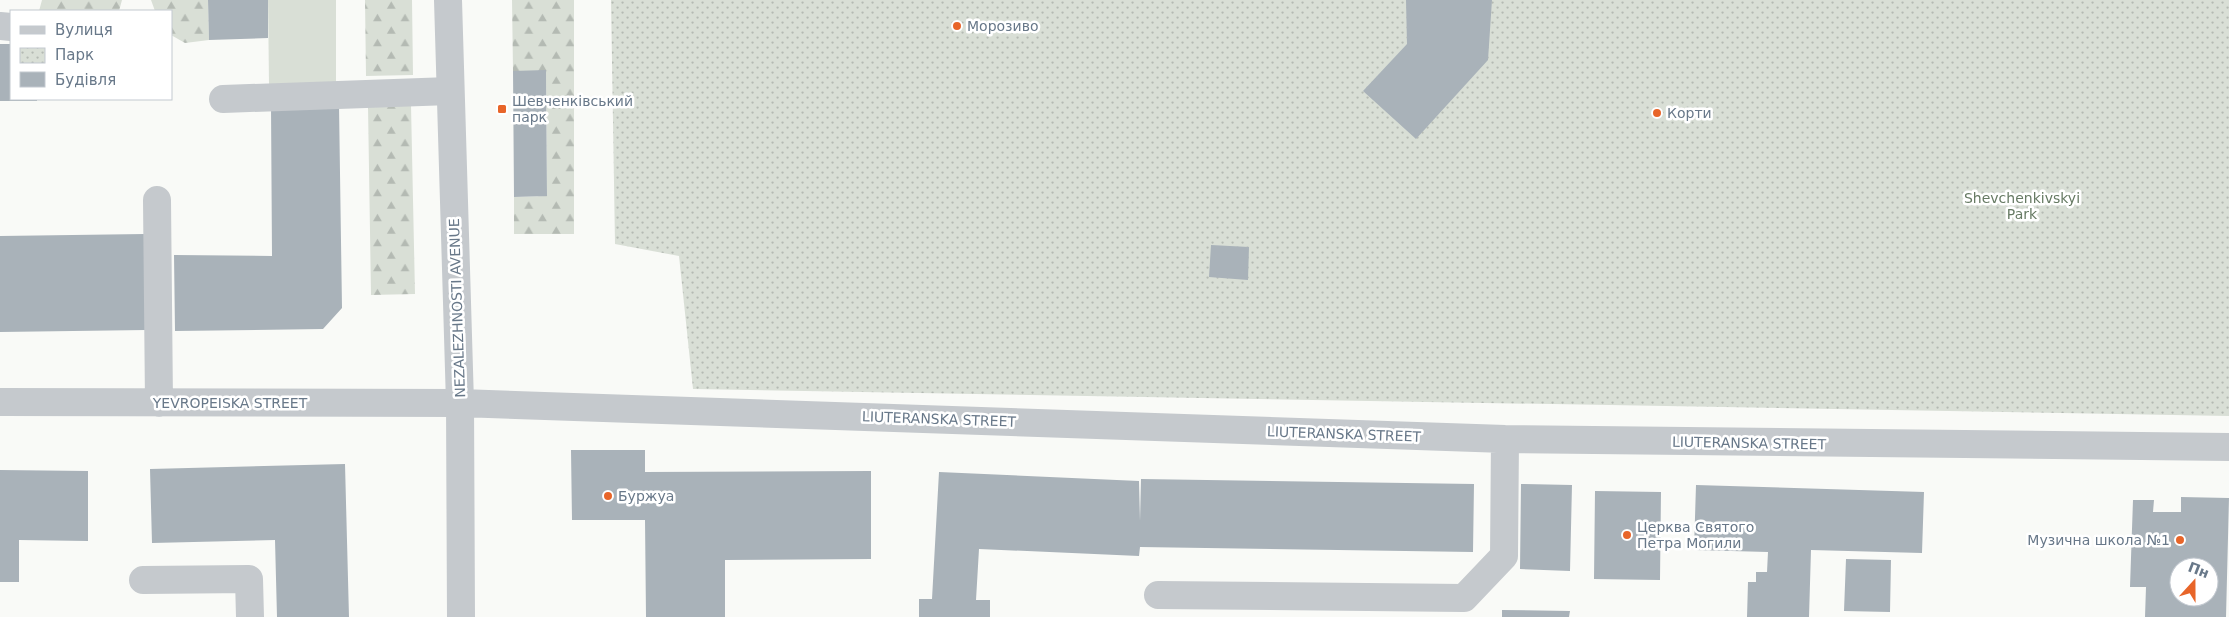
<svg xmlns="http://www.w3.org/2000/svg" width="2229" height="617" viewBox="0 0 2229 617" font-family="'DejaVu Sans',sans-serif">
  <style>
    .grass { fill: #d9dfd6 }
    .forest { fill: url(#forest-firs) }
    .park { fill: url(#park-dots) }
    .building { fill: #a9b2b9; fill-rule: evenodd }
    .lines { fill: none; stroke-linecap: round; stroke-linejoin: round }
    .minor { stroke: #c5c9cd; stroke-width: 28 }
    .poi-dot { fill: #e86529; stroke: #fff; stroke-width: 2 }
    .labels { text-anchor: middle; stroke-width: 5; stroke-linejoin: round; paint-order: stroke }
    .poi-label { font-size: 14px; fill: #687889; stroke: #fff; text-anchor: start }
    .park-label { font-size: 14px; fill: #667a63; stroke: #fff }
    .street-label { font-size: 14px; fill: #687889; stroke: #fff }
  </style>
  <defs>
    <pattern id="forest-firs" width="22" height="20" patternUnits="userSpaceOnUse" patternTransform="scale(1.25)"><rect width="22" height="20" fill="#d9dfd6"/><path d="M5 1l3.5 6h-7zM16 11l3.5 6h-7z" fill="#b4bab3"/></pattern>
    <pattern id="park-dots" width="8" height="8" patternUnits="userSpaceOnUse" patternTransform="scale(1.25)"><rect width="8" height="8" fill="#d9dfd6"/><path d="M2 2h.1M6 6h.1" fill="none" stroke="#b4bab3" stroke-width="1.8" stroke-linecap="round"/></pattern>
  </defs>
  <rect width="100%" height="100%" fill="#f9faf7"/>
  <path class="grass" d="M 268,0 L 336,0 L 336,84 L 269,84 Z"/>
  <path class="forest" d="M 42,0 L 122,0 L 119,11 L 39,11 Z
    M 151,0 L 208,0 L 209,40 L 185,43 L 171,35 L 171,11 L 155,11 Z
    M 365,0 L 412,0 L 413,75 L 366,76 Z
    M 512,0 L 574,0 L 574,234 L 514,234 L 514,197 L 547,196 L 546,71 L 513,71 Z
    M 411,105 L 415,294 L 371,295 L 368,106 Z"/>
  <path class="park" d="M 611,0 L 2229,0 L 2229,416 L 693,389 L 679,256 L 615,244 Z"/>
  <path class="building" d="M 208,0 L 268,0 L 268,38 L 209,40 Z
    M 1406,0 L 1492,0 L 1488,60 L 1416,139 L 1363,91 L 1407,44 Z
    M 0,44 L 11,44 L 11,99 L 37,99 L 37,101 L 0,101 Z
    M 546,70 L 547,196 L 514,197 L 513,71 Z
    M 339,105 L 342,308 L 323,329 L 175,331 L 174,255 L 272,256 L 271,106 Z
    M 145,234 L 146,330 L 0,332 L 0,236 Z
    M 1211,245 L 1249,247 L 1248,280 L 1209,277 Z
    M 571,450 L 645,450 L 645,472 L 871,471 L 871,559 L 725,560 L 725,617 L 646,617 L 645,520 L 572,520 Z
    M 345,464 L 349,617 L 277,617 L 275,540 L 152,543 L 150,469 Z
    M 0,470 L 88,471 L 88,541 L 19,540 L 19,582 L 0,582 Z
    M 939,472 L 1139,481 L 1140,521 L 1141,479 L 1474,484 L 1473,552 L 1140,547 L 1139,556 L 979,549 L 976,600 L 990,600 L 990,617 L 919,617 L 919,599 L 932,599 Z
    M 1521,484 L 1572,485 L 1570,571 L 1520,569 Z
    M 1696,485 L 1924,492 L 1922,553 L 1811,550 L 1809,617 L 1747,617 L 1748,582 L 1756,582 L 1756,572 L 1767,572 L 1768,552 L 1694,550 Z
    M 1595,491 L 1661,492 L 1660,580 L 1594,579 Z
    M 2181,497 L 2229,498 L 2226,617 L 2145,617 L 2146,587 L 2130,587 L 2133,500 L 2154,500 L 2153,512 L 2181,512 ZM 2179,567 L 2209,567 L 2209,597 L 2179,597 Z
    M 1846,559 L 1891,560 L 1890,612 L 1844,611 Z
    M 1502,610 L 1570,611 L 1569,617 L 1502,617 Z"/>
  <g class="lines">
    <path class="minor" d="M 448,0 L 460,403 L 461,617
      M 0,26 L 11,27
      M 223,99 L 450,91
      M 157,200 L 159,403
      M 0,402 L 460,403 L 1505,439 L 2229,447
      M 143,580 L 249,579 L 250,617
      M 1158,595 L 1464,598 L 1504,556 L 1505,439"/>
  </g>
  <g class="poi-dot">
    <circle cx="957" cy="26" r="5"/>
    <rect x="497" y="104" width="10" height="10" rx="2.5"/>
    <circle cx="1657" cy="113" r="5"/>
    <circle cx="608" cy="496" r="5"/>
    <circle cx="1627" cy="535" r="5"/>
    <circle cx="2180" cy="540" r="5"/>
  </g>
  <g class="labels">
    <g class="poi-label">
      <text x="967" y="31">Морозиво</text>
      <text x="512" y="106">Шевченківський<tspan x="512" dy="16">парк</tspan></text>
      <text x="1667" y="118">Корти</text>
      <text x="618" y="501">Буржуа</text>
      <text x="1637" y="532">Церква Святого<tspan x="1637" dy="16">Петра Могили</tspan></text>
      <text x="2170" y="545" text-anchor="end">Музична школа №1</text>
    </g>
    <g class="park-label">
      <text x="2022" y="203">Shevchenkivskyi<tspan x="2022" dy="16">Park</tspan></text>
    </g>
    <g class="street-label">
      <text transform="translate(457 308) rotate(-92)" y="5">NEZALEZHNOSTI AVENUE</text>
      <text x="230" y="408">YEVROPEISKA STREET</text>
      <text transform="translate(939 419) rotate(2)" y="5">LIUTERANSKA STREET</text>
      <text transform="translate(1344 434) rotate(2)" y="5">LIUTERANSKA STREET</text>
      <text transform="translate(1749 443) rotate(1)" y="5">LIUTERANSKA STREET</text>
    </g>
  </g>
  <rect x="10" y="10" width="162" height="90" fill="#ffffff" stroke="#c3c9d0"/>
  <rect x="20" y="26" width="25" height="8" fill="#c5c9cd" stroke="#c3c9d0"/>
  <text x="55" y="35" font-size="15" fill="#687889">Вулиця</text>
  <rect x="20" y="48" width="25" height="15" fill="url(#park-dots)" stroke="#c3c9d0"/>
  <text x="55" y="60" font-size="15" fill="#687889">Парк</text>
  <rect x="20" y="72" width="25" height="15" fill="#a9b2b9" stroke="#c3c9d0"/>
  <text x="55" y="85" font-size="15" fill="#687889">Будівля</text>
  <g transform="translate(2194 582) rotate(21)"><circle r="24" fill="#ffffff" stroke="#c3c9d0"/>
  <path d="M0-4L9 19L0 12L-9 19Z" fill="#e86529"/>
  <text y="-8" font-size="14" font-weight="bold" text-anchor="middle" fill="#687889">Пн</text>
  </g>
</svg>
